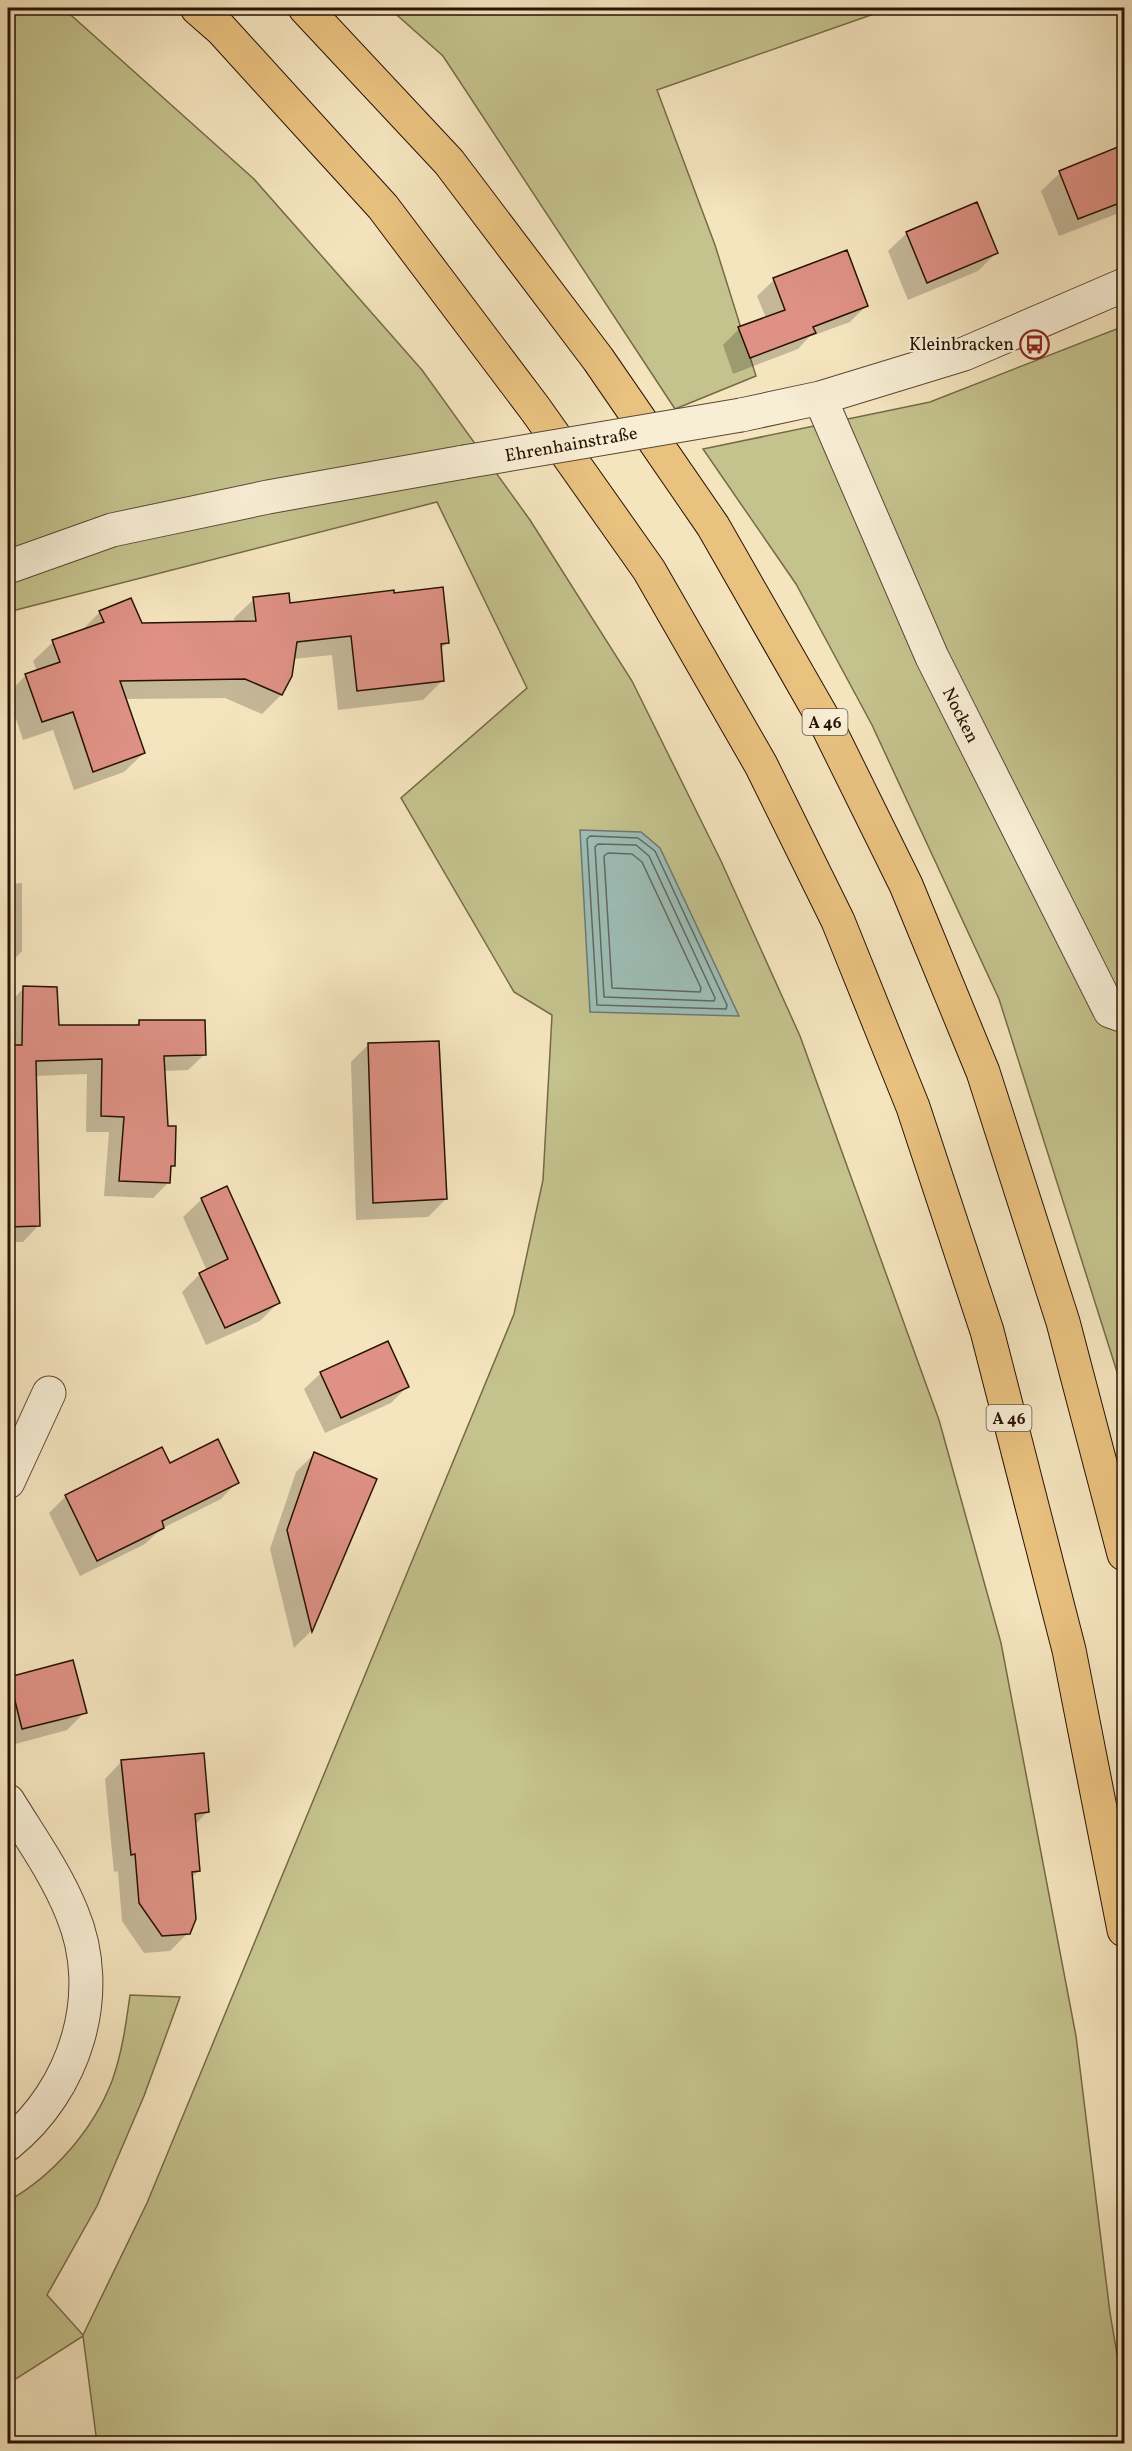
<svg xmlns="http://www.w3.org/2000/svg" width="1132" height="2451" viewBox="0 0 1132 2451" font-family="Vollkorn,serif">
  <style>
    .green { fill: #c4c28d; stroke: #766a48; stroke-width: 1.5 }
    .water { fill: #9dbeb8; stroke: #6e7970; stroke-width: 1.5 }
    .shadow { fill: #0003 }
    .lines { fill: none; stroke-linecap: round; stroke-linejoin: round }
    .shore { stroke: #62685e; stroke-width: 1.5 }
    .building { fill: #de9184; stroke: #271204; stroke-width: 1.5 }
    .minor-casing { stroke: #5a4733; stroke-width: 35 }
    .highway-casing { stroke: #271204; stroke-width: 35 }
    .minor { stroke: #f8eed5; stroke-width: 33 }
    .highway { stroke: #eac280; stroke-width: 33 }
    .minor-bridge-casing { stroke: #5a4733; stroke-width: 35; stroke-linecap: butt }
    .minor-bridge { stroke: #f8eed5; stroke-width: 33 }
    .labels { text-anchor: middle; stroke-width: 4.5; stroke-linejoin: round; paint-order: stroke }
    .shield { fill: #f8eed5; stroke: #665443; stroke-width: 1.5 }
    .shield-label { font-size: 16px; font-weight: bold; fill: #271204 }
    .poi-label { font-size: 18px; fill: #271204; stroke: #f8eed5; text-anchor: end }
    .street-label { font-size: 18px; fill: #271204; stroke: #f8eed5 }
  </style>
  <rect width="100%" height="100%" fill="#f5e5bf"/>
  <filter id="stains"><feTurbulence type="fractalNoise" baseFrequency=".00333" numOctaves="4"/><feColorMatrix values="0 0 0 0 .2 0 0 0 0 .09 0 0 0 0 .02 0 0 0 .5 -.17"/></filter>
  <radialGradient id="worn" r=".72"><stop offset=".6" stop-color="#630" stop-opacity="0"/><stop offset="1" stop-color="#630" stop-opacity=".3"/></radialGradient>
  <path class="green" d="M 8,8 L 63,8 L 254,179 L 422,370 L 530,520 L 632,681 L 721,861 L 800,1036 L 939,1420 L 1001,1643 L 1076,2036 L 1110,2313 L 1124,2395 L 1124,2443 L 97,2443 L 83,2336 L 8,2384 L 8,2201 C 53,2176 93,2130 112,2081 C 122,2053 126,2024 130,1995 L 180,1997 L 144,2096 L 97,2206 L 47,2295 L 83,2335 L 147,2203 L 514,1314 L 543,1180 L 552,1015 L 514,992 L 401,798 L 527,688 L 437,502 L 8,612 Z
    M 389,8 L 891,8 L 657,90 L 715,245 L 756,376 L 675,409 L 443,56 Z
    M 1124,326 L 1124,930 L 1120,928 L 1124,935 L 1124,1394 L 999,999 L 872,725 L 796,584 L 703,449 L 930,402 Z"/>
  <path class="water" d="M 580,830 L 641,832 L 660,848 L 739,1016 L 590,1012 Z"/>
  <path class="shadow" d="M 1124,146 L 1124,211 L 1059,236 L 1041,191 L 1060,173 Z
    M 907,233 L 996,253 L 978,271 L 908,300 L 888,251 Z
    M 774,280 L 866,306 L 850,322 L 809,337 L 798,349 L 733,374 L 723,345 L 739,329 L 766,318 L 757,296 Z
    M 254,599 L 289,605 L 447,642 L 440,650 L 443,680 L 423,700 L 338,710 L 332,655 L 293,659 L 281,695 L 262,714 L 225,698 L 125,699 L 144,753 L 124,772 L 74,790 L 53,730 L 23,740 L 8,694 L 26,675 L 37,671 L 33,661 L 53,642 L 80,632 L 100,612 L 141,625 L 235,623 L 234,618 Z
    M 22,883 L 22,951 L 8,966 L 8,884 Z
    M 24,988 L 57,1026 L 135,1026 L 140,1021 L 204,1055 L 188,1070 L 163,1071 L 167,1127 L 173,1165 L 169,1169 L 169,1182 L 153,1198 L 104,1196 L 109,1132 L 86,1132 L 87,1074 L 34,1076 L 38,1226 L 23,1242 L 8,1242 L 8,1004 Z
    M 369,1044 L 446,1199 L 428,1217 L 356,1220 L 351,1062 Z
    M 202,1199 L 279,1302 L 260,1321 L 206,1345 L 182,1292 L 200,1274 L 207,1271 L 183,1217 Z
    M 321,1373 L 407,1387 L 391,1403 L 325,1433 L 304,1389 Z
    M 314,1454 L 375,1479 L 311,1631 L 294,1648 L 270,1549 L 296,1472 Z
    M 169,1465 L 237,1482 L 221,1499 L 161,1529 L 145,1544 L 80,1576 L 49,1513 L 66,1496 Z
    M 9,1678 L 85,1712 L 67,1730 L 8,1746 L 8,1680 Z
    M 122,1761 L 207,1812 L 195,1825 L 199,1871 L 191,1878 L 188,1933 L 170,1951 L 144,1953 L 122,1921 L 118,1871 L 114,1872 L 105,1779 Z"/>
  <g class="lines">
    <path class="shore" d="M 590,836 L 638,838 L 655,851 L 727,1005 L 726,1009 L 597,1005 L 587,839 Z
      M 598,844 L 636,845 L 649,856 L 715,998 L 714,1001 L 604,997 L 595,847 Z
      M 608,853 L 632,854 L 642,862 L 701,988 L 700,992 L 612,988 L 604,856 Z"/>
  </g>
  <path class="building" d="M 1125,144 L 1125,201 L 1078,219 L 1059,171 Z
    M 977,202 L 998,253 L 927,283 L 906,232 Z
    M 847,250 L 868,306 L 813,327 L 816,333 L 750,358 L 738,327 L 785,310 L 773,278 Z
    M 443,587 L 449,643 L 441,644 L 444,681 L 357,691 L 351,636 L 297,642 L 292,676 L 282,695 L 245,679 L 120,681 L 145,753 L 93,772 L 73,712 L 42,722 L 25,674 L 60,662 L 52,640 L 104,622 L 99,611 L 131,598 L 142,623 L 256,621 L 253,597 L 289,593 L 290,603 L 394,590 L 394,593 Z
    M 23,986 L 57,987 L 59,1025 L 139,1025 L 139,1020 L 205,1020 L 206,1055 L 164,1056 L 168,1126 L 176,1126 L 175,1166 L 171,1166 L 170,1183 L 119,1181 L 124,1117 L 101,1116 L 102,1059 L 36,1061 L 40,1226 L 8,1227 L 8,1045 L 22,1045 Z
    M 439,1041 L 447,1199 L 373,1203 L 368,1043 Z
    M 227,1186 L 280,1303 L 225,1328 L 199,1273 L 228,1259 L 201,1198 Z
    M 388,1341 L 409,1387 L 341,1418 L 320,1372 Z
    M 218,1439 L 239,1483 L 162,1521 L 164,1528 L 97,1561 L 65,1495 L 162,1447 L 170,1463 Z
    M 314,1452 L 377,1479 L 312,1632 L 287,1530 Z
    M 73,1660 L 87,1713 L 22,1729 L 9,1677 Z
    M 204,1753 L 209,1812 L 195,1814 L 200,1871 L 192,1872 L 196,1919 L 190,1934 L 162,1936 L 139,1903 L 135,1854 L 131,1855 L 121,1760 Z"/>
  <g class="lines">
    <defs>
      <path id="minor" d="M 820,398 L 932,657 L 1110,1011 L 1124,1016
        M 741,415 L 820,398 L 964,354 L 1124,285
        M 8,567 L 112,530 L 268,497 L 464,462
        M 8,1482 L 49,1393
        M 8,1801 C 30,1837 56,1873 72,1913 C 106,1994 75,2090 8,2144"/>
      <path id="highway" d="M 197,8 L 221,29 L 383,207 L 536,410 L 649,570 L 761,765 L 838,921 L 913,1107 L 987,1331 L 1069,1650 L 1124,1930
        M 305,8 L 449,162 L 598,359 L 713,526 L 828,727 L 906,885 L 983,1072 L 1063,1322 L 1124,1554"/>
    </defs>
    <use href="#minor" class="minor-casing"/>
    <use href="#highway" class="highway-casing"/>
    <use href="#minor" class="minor"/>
    <use href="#highway" class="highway"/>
    <defs>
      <path id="minor-bridge" d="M 464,462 L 741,415"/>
    </defs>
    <use href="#minor-bridge" class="minor-bridge-casing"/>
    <use href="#minor-bridge" class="minor-bridge"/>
  </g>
  <defs>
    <symbol id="bus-ring" viewBox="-11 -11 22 22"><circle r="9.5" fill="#f8eed5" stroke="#8f2418" stroke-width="1.5"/><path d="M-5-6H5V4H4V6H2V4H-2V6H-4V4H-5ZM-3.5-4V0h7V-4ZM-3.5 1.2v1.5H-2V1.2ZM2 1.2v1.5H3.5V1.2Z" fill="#8f2418"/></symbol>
  </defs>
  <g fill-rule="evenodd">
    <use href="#bus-ring" x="1018" y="328" width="33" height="33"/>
  </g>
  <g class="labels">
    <g class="shield">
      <rect x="802.5" y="709" width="45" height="26" rx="4.5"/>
      <rect x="986.5" y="1405" width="45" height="26" rx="4.5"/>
    </g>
    <g class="shield-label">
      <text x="825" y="728">A 46</text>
      <text x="1009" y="1424">A 46</text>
    </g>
    <g class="poi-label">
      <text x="1014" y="350">Kleinbracken</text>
    </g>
    <g class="street-label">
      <text transform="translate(571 444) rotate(-10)" y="6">Ehrenhainstraße</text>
      <text transform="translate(961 715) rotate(63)" y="6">Nocken</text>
    </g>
  </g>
  <rect width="1132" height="2451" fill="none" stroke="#f5e5bf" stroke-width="30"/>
  <rect x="9" y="9" width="1114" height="2433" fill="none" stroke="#271204" stroke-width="3"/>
  <rect x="15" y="15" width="1102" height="2421" fill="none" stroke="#271204" stroke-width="1.5"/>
  <rect width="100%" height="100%" filter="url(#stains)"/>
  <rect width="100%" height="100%" fill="url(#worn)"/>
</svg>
